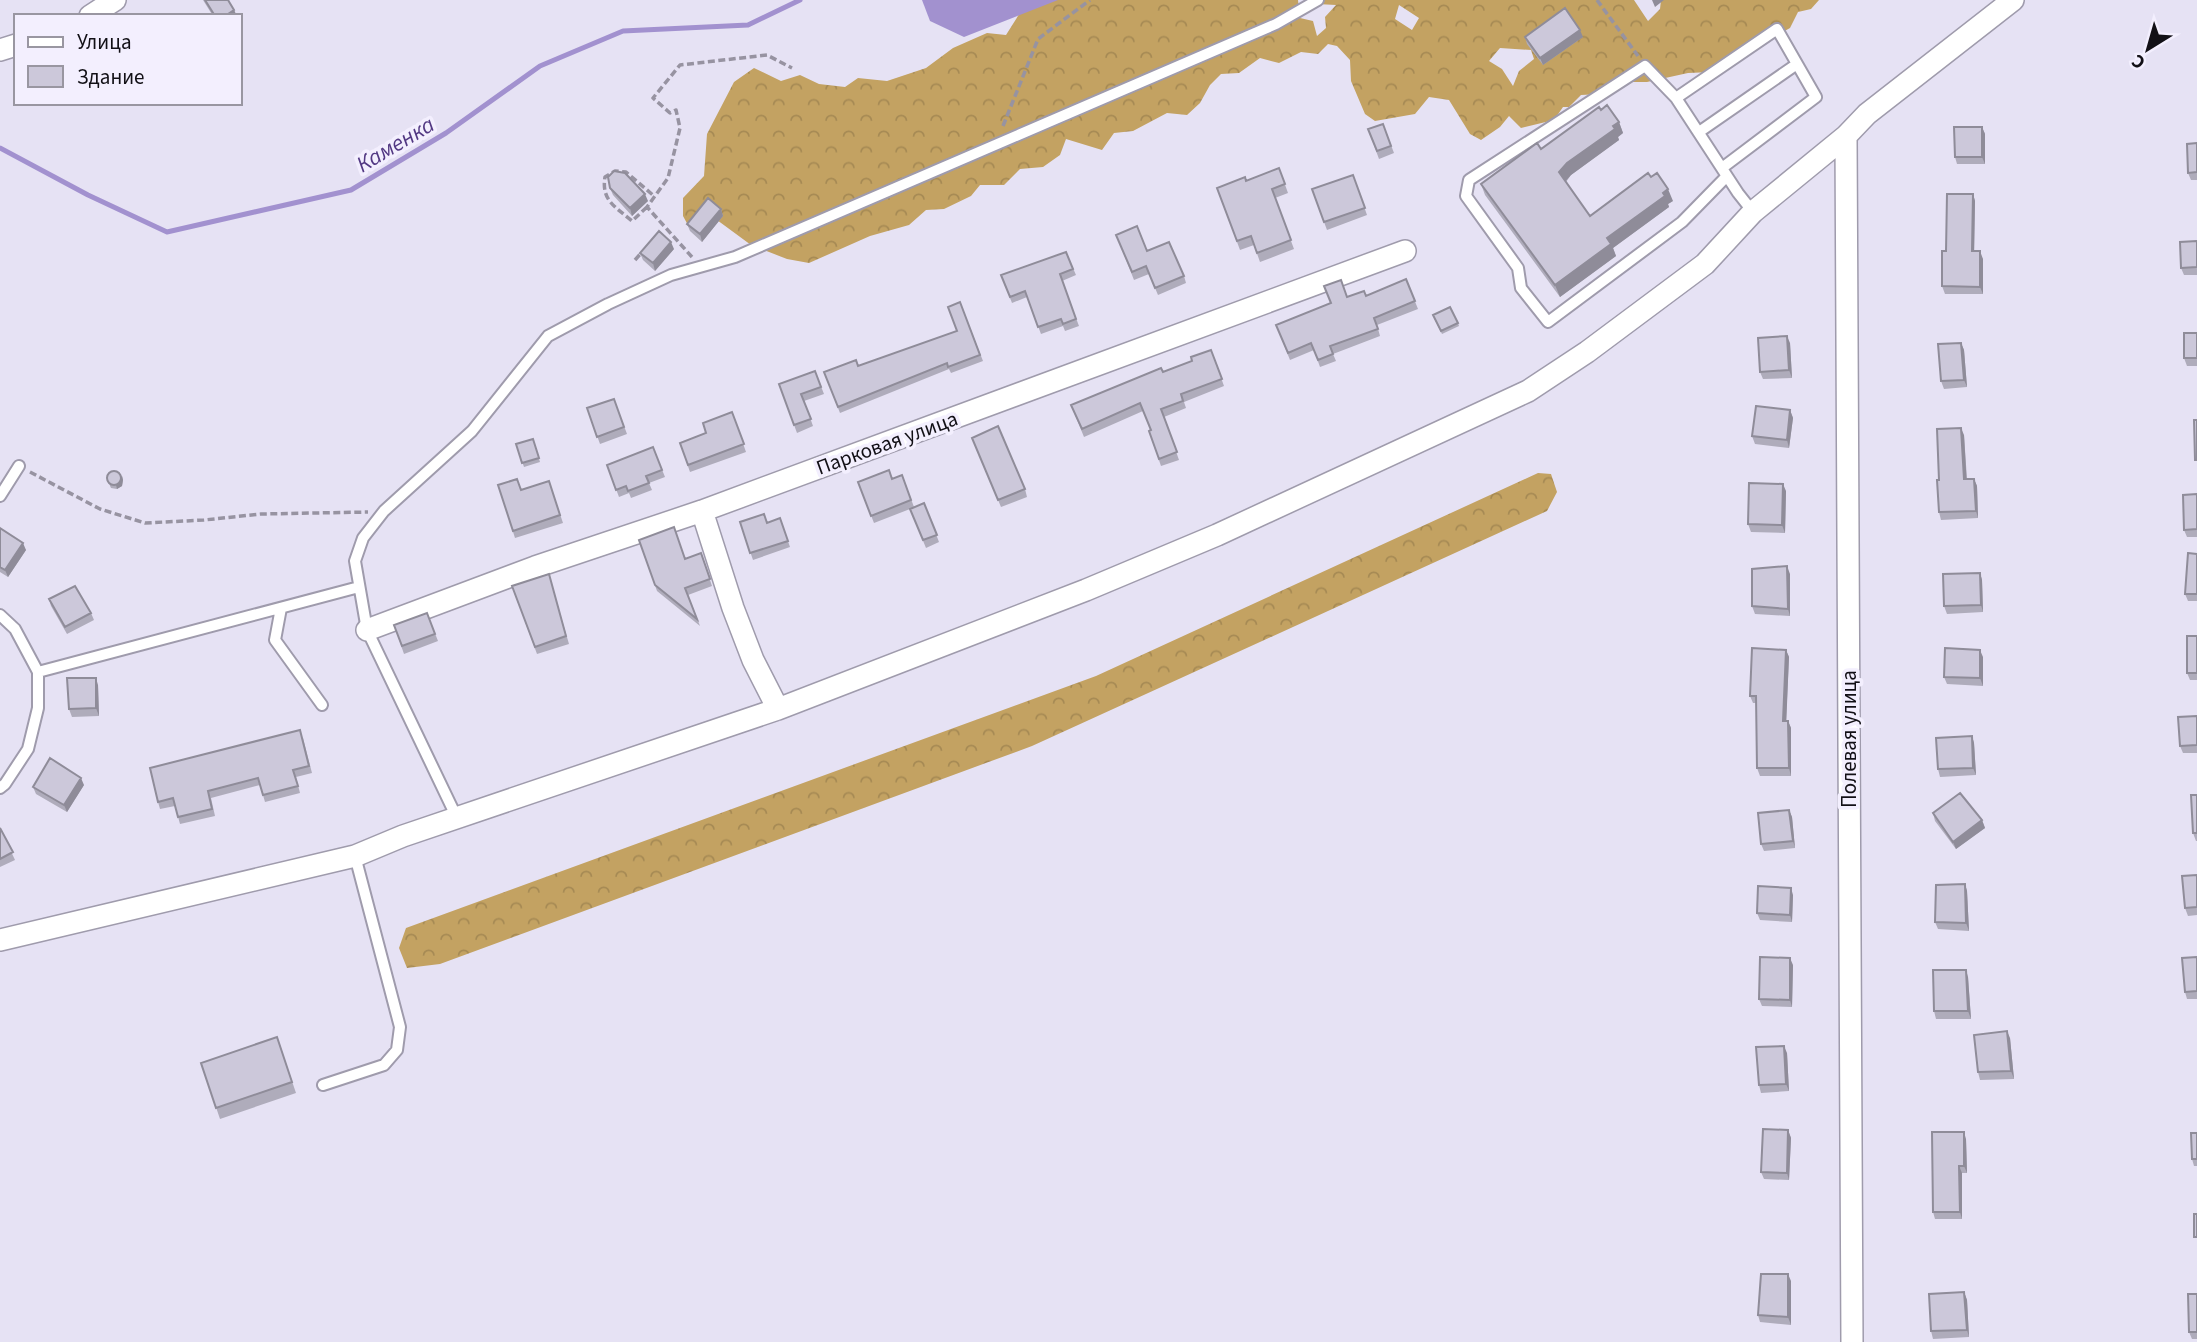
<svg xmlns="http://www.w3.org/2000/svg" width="2197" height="1342" viewBox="0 0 2197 1342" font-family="'Source Sans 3',sans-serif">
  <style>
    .forest { fill: url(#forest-crowns); fill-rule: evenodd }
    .water { fill: #a291cf }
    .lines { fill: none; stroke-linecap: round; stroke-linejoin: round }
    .stream { stroke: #a291cf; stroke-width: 5 }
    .service-casing { stroke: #9f9bac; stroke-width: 14 }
    .minor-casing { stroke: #9f9bac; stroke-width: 24 }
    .path { stroke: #9793a1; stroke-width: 3.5; stroke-dasharray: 7 3.5; stroke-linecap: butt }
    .service { stroke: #fff; stroke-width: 10 }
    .minor { stroke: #fff; stroke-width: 21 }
    .wall { fill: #afacbb }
    .shaded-wall { fill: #8f8c99 }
    .building { fill: #ccc8da; stroke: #8f8c99; stroke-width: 2 }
    .labels { text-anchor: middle; stroke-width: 7; stroke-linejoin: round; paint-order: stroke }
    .street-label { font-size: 21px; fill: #121016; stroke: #f3effe }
    .water-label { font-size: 23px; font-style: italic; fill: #523883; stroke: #f3effe }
  </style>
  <defs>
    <pattern id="forest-crowns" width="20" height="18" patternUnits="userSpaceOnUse" patternTransform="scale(1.75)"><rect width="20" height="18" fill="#c3a262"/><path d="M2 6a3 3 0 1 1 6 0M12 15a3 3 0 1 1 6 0" fill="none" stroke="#a68a54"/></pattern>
  </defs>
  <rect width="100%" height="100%" fill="#e6e2f4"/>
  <path class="forest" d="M 1028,0 L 1298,0 L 1300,18 L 1313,21 L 1317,36 L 1326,28 L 1325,17 L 1336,5 L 1317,4 L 1311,0 L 1634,0 L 1648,21 L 1660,9 L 1661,0 L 1819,0 L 1811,9 L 1798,12 L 1790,28 L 1712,72 L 1688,73 L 1647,82 L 1622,82 L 1601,94 L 1581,95 L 1569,107 L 1563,107 L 1554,120 L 1521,128 L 1509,116 L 1500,127 L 1481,140 L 1470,134 L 1449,100 L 1429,97 L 1415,114 L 1375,121 L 1365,114 L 1351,81 L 1350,60 L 1337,46 L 1328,44 L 1318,54 L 1301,52 L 1279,63 L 1260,58 L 1239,73 L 1221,74 L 1210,85 L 1200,103 L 1187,115 L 1167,113 L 1133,131 L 1114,133 L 1102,150 L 1066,139 L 1060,155 L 1043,167 L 1020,169 L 1004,185 L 980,185 L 971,196 L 944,209 L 926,210 L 909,225 L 870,236 L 809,263 L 787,259 L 751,245 L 717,220 L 689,227 L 683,216 L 683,198 L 704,176 L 707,134 L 734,82 L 754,68 L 781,81 L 800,75 L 819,84 L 845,87 L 858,78 L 887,81 L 926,68 L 953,48 L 987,33 L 1006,35 ZM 1399,5 L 1419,18 L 1412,30 L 1395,19 ZM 1500,48 L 1531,50 L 1534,59 L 1519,71 L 1513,86 L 1502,69 L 1489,61 Z
    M 1538,473 L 1551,474 L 1557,492 L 1547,511 L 1032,746 L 440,964 L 407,968 L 399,948 L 406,928 L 1096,676 Z"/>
  <path class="water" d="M 922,0 L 1058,0 L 964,37 L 930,21 Z"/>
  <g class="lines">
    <path class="stream" d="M 0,148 L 88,195 L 167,232 L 351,190 L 446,133 L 540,66 L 623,31 L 748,25 L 800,0"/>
    <defs>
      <path id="service" d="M 1676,98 L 1777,29 L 1816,97 L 1722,168
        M 1699,132 L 1797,64
        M 1727,176 L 1682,222 L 1548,322 L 1521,288 L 1518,268 L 1466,196 L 1469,180 L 1645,66 L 1676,98 L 1738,193 L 1753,212
        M 0,496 L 19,466
        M 281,608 L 275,640 L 322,705
        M 0,615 L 15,629 L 38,672 L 38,708 L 28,749 L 5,784 L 0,788
        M 38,672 L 359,587
        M 457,818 L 367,630 L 355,561 L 363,538 L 384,511 L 472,431 L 548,336 L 608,304 L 671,275 L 735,257 L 1276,24 L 1318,0
        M 323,1085 L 384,1065 L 397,1050 L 400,1027 L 355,856"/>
      <path id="minor" d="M 90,16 L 115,0
        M 0,50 L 16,45
        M 1846,136 L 1852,1342
        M 702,511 L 733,608 L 753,660 L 778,709
        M 367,630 L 535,567 L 702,511 L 1405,251
        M 0,940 L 355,856 L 403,836 L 778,709 L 1086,590 L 1217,535 L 1528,391 L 1587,352 L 1705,264 L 1753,212 L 1846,136 L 1867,114 L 2013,0"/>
    </defs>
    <use href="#service" class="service-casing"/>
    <use href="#minor" class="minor-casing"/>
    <path class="path" d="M 1597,0 L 1638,56
      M 1003,126 L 1038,39 L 1090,0
      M 647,207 L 632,221 C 616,207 601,201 605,177 L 615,171 L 626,172 L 654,196
      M 692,257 L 647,207 L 668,178 L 680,128 L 676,110 L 670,113 L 653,98 L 680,65 L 767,55 L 792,68
      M 635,260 L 642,252
      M 30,472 L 100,509 L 145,523 L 204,520 L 261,514 L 368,512"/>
    <use href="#service" class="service"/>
    <use href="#minor" class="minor"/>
  </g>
  <path class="wall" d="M 203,0 L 228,0 L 237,16 L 213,16 Z
    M 1525,37 L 1583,37 L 1543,65 L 1527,44 Z
    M 1601,110 L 1619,122 L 1623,133 L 1618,137 L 1619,140 L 1571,175 L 1566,182 L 1590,216 L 1673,201 L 1668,204 L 1669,207 L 1613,248 L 1616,256 L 1560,297 L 1485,195 L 1481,184 L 1541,149 Z
    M 1383,124 L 1394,153 L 1379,159 L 1368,129 Z
    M 1982,127 L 1985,134 L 1985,164 L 1957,164 L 1955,157 Z
    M 2197,143 L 2197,180 L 2191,180 L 2188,173 Z
    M 1279,168 L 1288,193 L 1275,198 L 1294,249 L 1260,262 L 1254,245 L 1240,250 L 1217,188 L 1246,181 Z
    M 1353,175 L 1367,215 L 1327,230 L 1324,222 Z
    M 610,188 L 648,201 L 632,216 L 613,195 Z
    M 1973,194 L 1975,201 L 1974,251 L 1983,259 L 1983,294 L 1945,294 L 1942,286 L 1946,251 Z
    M 721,209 L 723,216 L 702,242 L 690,231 L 687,224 Z
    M 2197,241 L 2197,275 L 2184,275 L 2181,268 Z
    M 1119,242 L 1147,251 L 1184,276 L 1186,283 L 1158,295 L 1149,274 L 1134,280 Z
    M 674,249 L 655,271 L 643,260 L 640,253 Z
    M 1066,252 L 1076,275 L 1062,281 L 1079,326 L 1065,331 L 1063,326 L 1041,334 L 1027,297 L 1012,303 L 1001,275 Z
    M 1406,279 L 1418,309 L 1377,325 L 1380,336 L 1333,354 L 1336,361 L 1320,367 L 1314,350 L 1290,360 L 1276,325 L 1347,297 L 1366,296 Z
    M 960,302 L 983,361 L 951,373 L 949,369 L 840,413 L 824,372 L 858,366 L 957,331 Z
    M 1434,318 L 1458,323 L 1459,326 L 1442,334 Z
    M 2197,333 L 2197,366 L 2187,366 L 2184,358 Z
    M 1790,343 L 1792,378 L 1763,379 L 1760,372 Z
    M 1961,343 L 1964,350 L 1967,387 L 1944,389 L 1941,381 Z
    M 1211,350 L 1224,386 L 1184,402 L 1186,408 L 1164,417 L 1179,460 L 1161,466 L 1149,431 L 1151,430 L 1143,411 L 1084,437 L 1071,405 L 1192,361 Z
    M 815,371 L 824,394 L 804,401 L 813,426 L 797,433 L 779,384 Z
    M 614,399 L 627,434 L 600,444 L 587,408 Z
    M 1790,410 L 1793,418 L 1789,448 L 1755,444 L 1752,436 Z
    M 732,412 L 746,452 L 690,472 L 680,443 L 706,433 Z
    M 1964,435 L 1967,479 L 1974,479 L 1977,486 L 1978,518 L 1941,520 L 1939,512 L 1939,480 Z
    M 533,439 L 540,462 L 524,467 L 516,444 Z
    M 975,445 L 1025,489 L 1027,497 L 1001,507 Z
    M 653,447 L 665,477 L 649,483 L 652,490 L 631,498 L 629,493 L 619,497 L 607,465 Z
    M 902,475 L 914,507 L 924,503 L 939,542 L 926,548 L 910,509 L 874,523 L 858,482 L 892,479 Z
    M 122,476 L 123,480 L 122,486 L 117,489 L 111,488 L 107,479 Z
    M 549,481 L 563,523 L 515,538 L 498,485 L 521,490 Z
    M 1786,491 L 1785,533 L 1751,532 L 1748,524 Z
    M 2197,494 L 2197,537 L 2187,537 L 2184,530 Z
    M 780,518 L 790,547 L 753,560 L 740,522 L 767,523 Z
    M 0,528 L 26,550 L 8,577 L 0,572 Z
    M 639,540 L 685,559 L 701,553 L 712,586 L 688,595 L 700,626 L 657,591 Z
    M 2197,554 L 2197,601 L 2188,601 L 2185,594 Z
    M 1980,573 L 1982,580 L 1983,612 L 1947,614 L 1944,606 Z
    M 1790,574 L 1790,616 L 1755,614 L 1752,606 Z
    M 551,582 L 569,644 L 537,654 L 512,586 Z
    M 49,599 L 91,613 L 94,620 L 67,634 L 51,606 Z
    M 427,613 L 438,641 L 404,654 L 394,625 Z
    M 2197,636 L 2197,680 L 2190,680 L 2187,673 Z
    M 1786,650 L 1789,657 L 1786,721 L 1788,721 L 1791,728 L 1791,776 L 1760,776 L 1757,768 L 1756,703 L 1753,703 L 1750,696 Z
    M 1983,657 L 1983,686 L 1947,684 L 1944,677 Z
    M 98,685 L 99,716 L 72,717 L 69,709 Z
    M 2197,716 L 2197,753 L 2183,753 L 2180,746 Z
    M 1972,736 L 1974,743 L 1976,775 L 1940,777 L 1938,769 Z
    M 303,738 L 312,773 L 296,777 L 300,793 L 265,802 L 260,785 L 211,798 L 215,816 L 180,824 L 175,806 L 160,809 L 158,802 Z
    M 84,785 L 67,812 L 36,794 L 33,787 Z
    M 2197,795 L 2197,841 L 2196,841 L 2193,833 Z
    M 1789,810 L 1792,817 L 1795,848 L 1764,851 L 1761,844 Z
    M 1933,813 L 1982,820 L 1985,828 L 1956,849 L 1935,821 Z
    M 0,828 L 15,860 L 0,867 Z
    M 2197,875 L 2197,915 L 2188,916 L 2185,908 Z
    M 1965,884 L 1967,891 L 1969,931 L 1938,929 L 1935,922 Z
    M 1793,895 L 1792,922 L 1760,920 L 1757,913 Z
    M 2197,957 L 2197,999 L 2187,999 L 2185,992 Z
    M 1793,965 L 1792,1007 L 1762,1006 L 1759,999 Z
    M 1968,977 L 1971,1019 L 1936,1019 L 1934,1011 Z
    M 277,1037 L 296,1093 L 220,1119 L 201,1063 Z
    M 2010,1038 L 2014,1079 L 1980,1080 L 1978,1072 Z
    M 1787,1053 L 1789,1091 L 1761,1093 L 1759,1085 Z
    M 1788,1130 L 1791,1138 L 1789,1180 L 1764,1179 L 1761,1172 Z
    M 2197,1133 L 2197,1166 L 2194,1166 L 2192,1159 Z
    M 1966,1139 L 1967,1173 L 1962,1173 L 1962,1219 L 1935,1219 L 1933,1212 Z
    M 1791,1281 L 1791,1325 L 1760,1322 L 1758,1315 Z
    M 1964,1292 L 1967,1300 L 1969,1337 L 1933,1339 L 1931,1331 Z
    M 2197,1294 L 2197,1339 L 2192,1339 L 2189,1332 Z"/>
  <path class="shaded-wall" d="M 1652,0 L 1664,0 L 1655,7 Z
    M 234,10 L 237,16 L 225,16 Z
    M 1580,30 L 1583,37 L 1543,65 L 1540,58 Z
    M 1619,122 L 1623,133 L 1618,137 L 1619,140 L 1571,175 L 1563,184 L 1559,172 L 1567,163 Z
    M 1982,127 L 1985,134 L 1985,164 L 1982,157 Z
    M 1668,189 L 1673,201 L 1668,204 L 1669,207 L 1613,248 L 1616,256 L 1560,297 L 1555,285 L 1607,238 Z
    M 645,194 L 648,201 L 632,216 L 630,208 Z
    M 1973,194 L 1975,201 L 1974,259 L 1972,251 Z
    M 721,209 L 723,216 L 702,242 L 700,234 Z
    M 671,242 L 674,249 L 655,271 L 653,263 Z
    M 1980,251 L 1983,259 L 1983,294 L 1980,287 Z
    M 1787,336 L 1790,343 L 1792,378 L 1789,370 Z
    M 1961,343 L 1964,350 L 1967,387 L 1964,380 Z
    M 1790,410 L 1793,418 L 1789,448 L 1787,440 Z
    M 1961,428 L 1964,435 L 1967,487 L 1964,479 Z
    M 122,476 L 123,480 L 122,486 L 117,489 L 116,485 Z
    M 1974,479 L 1977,486 L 1978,518 L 1976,511 Z
    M 1783,484 L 1786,491 L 1785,533 L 1782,525 Z
    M 23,543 L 26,550 L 8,577 L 5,570 Z
    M 1787,566 L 1790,574 L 1790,616 L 1788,609 Z
    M 1980,573 L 1982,580 L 1983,612 L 1981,605 Z
    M 1786,650 L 1789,657 L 1786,728 L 1783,721 Z
    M 1980,650 L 1983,657 L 1983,686 L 1980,678 Z
    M 96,678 L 98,685 L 99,716 L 96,708 Z
    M 1788,721 L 1791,728 L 1791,776 L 1789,768 Z
    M 1972,736 L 1974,743 L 1976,775 L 1973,768 Z
    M 81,778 L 84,785 L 67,812 L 64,805 Z
    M 1789,810 L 1792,817 L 1795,848 L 1793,841 Z
    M 1982,820 L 1985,828 L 1956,849 L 1953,842 Z
    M 1965,884 L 1967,891 L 1969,931 L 1966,923 Z
    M 1791,888 L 1793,895 L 1792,922 L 1790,915 Z
    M 1790,958 L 1793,965 L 1792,1007 L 1790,1000 Z
    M 1966,970 L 1968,977 L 1971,1019 L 1968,1011 Z
    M 2007,1031 L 2010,1038 L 2014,1079 L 2011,1071 Z
    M 1784,1046 L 1787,1053 L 1789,1091 L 1786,1084 Z
    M 1788,1130 L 1791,1138 L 1789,1180 L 1787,1173 Z
    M 1964,1132 L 1966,1139 L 1967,1173 L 1964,1166 Z
    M 1959,1166 L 1962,1173 L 1962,1219 L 1960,1212 Z
    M 1788,1274 L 1791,1281 L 1791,1325 L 1788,1317 Z
    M 1964,1292 L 1967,1300 L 1969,1337 L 1967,1330 Z"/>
  <path class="building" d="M 205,0 L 228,0 L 234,10 L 225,16 L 215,16 Z
    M 1565,8 L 1580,30 L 1540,58 L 1525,37 Z
    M 1607,105 L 1619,122 L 1613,126 L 1615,129 L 1567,163 L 1559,172 L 1590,216 L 1648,173 L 1651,177 L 1657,173 L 1668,189 L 1663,193 L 1665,196 L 1607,238 L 1611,244 L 1555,285 L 1481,184 L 1537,143 L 1541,149 L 1599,107 L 1601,110 Z
    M 1383,124 L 1391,146 L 1377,151 L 1368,129 Z
    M 1954,127 L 1982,127 L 1982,157 L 1955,157 Z
    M 2197,143 L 2197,172 L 2188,173 L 2187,144 Z
    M 1279,168 L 1285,184 L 1272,189 L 1291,240 L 1257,253 L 1251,236 L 1237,241 L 1217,188 L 1245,177 L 1246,181 Z
    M 614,171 L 625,173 L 645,194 L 630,208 L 610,188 L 608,177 Z
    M 1353,175 L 1365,208 L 1324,222 L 1312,189 Z
    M 1947,194 L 1973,194 L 1972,251 L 1980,251 L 1980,287 L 1942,286 L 1942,251 L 1946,251 Z
    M 708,198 L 721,209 L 700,234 L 687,224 Z
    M 1137,226 L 1147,251 L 1169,242 L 1184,276 L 1155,288 L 1146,266 L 1132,272 L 1116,235 Z
    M 659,231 L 671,242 L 653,263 L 640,253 Z
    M 2197,241 L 2197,267 L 2181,268 L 2180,242 Z
    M 1066,252 L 1073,269 L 1060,274 L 1076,319 L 1063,324 L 1061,319 L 1038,327 L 1025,291 L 1010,297 L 1001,275 Z
    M 1406,279 L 1415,301 L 1374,318 L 1378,329 L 1330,346 L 1333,354 L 1318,360 L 1311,343 L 1288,353 L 1276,325 L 1331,303 L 1324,286 L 1341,280 L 1347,297 L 1364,291 L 1366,296 Z
    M 960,302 L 980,355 L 948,367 L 947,363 L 838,407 L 824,372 L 856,360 L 858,366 L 957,331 L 948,307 Z
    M 1450,307 L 1458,323 L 1441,331 L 1433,315 Z
    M 2184,333 L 2197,333 L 2197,358 L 2184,358 Z
    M 1787,336 L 1789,370 L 1760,372 L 1758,338 Z
    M 1961,343 L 1964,380 L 1941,381 L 1938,344 Z
    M 1211,350 L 1222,379 L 1181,394 L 1183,401 L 1161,409 L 1177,452 L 1159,459 L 1149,431 L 1151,430 L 1140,403 L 1082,429 L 1071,405 L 1161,368 L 1163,372 L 1192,361 L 1191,357 Z
    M 815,371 L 821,387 L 801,394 L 811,419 L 794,425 L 779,384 Z
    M 614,399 L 624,427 L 597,437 L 587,408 Z
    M 1756,406 L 1790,410 L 1787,440 L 1752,436 Z
    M 732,412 L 744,444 L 688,465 L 680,443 L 706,433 L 703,423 Z
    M 2194,420 L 2197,420 L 2197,460 L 2195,460 Z
    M 998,426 L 1025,489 L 998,500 L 972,438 Z
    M 1961,428 L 1964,479 L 1974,479 L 1976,511 L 1939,512 L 1937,480 L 1939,480 L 1937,429 Z
    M 533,439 L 539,458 L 522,463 L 516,444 Z
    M 653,447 L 662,470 L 646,476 L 649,483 L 628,491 L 626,486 L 616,490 L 607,465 Z
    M 889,470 L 892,479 L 902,475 L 911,500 L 871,516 L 858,482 Z
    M107 478a7 7 0 1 1 14 0a7 7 0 1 1-14 0Z
    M 517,479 L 521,490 L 549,481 L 560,515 L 513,531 L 498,485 Z
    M 1749,483 L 1783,484 L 1782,525 L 1748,524 Z
    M 2197,494 L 2197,529 L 2184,530 L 2183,495 Z
    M 924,503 L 937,535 L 923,540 L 910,509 Z
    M 764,514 L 767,523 L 780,518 L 788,541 L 750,553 L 740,522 Z
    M 674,527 L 685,559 L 701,553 L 710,579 L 685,588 L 697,619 L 655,585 L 639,540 Z
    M 0,528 L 23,543 L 5,570 L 0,567 Z
    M 2188,553 L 2197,554 L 2197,594 L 2185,594 Z
    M 1787,566 L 1788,609 L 1752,606 L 1752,569 Z
    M 1980,573 L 1981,605 L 1944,606 L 1943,574 Z
    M 549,574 L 566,636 L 535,647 L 512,586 Z
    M 75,586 L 91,613 L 65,627 L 49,599 Z
    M 427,613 L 435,634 L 402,646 L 394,625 Z
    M 2187,636 L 2197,636 L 2197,673 L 2187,673 Z
    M 1752,648 L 1786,650 L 1783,721 L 1788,721 L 1789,768 L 1757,768 L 1756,696 L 1750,696 Z
    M 1945,648 L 1980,650 L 1980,678 L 1944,677 Z
    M 67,678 L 96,678 L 96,708 L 69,709 Z
    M 2197,716 L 2197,745 L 2180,746 L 2178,717 Z
    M 300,730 L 309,766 L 293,770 L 298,786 L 263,795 L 258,778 L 208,791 L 212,809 L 178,817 L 173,798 L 158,802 L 150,768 Z
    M 1972,736 L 1973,768 L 1938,769 L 1936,738 Z
    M 50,758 L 81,778 L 64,805 L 33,787 Z
    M 1960,793 L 1982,820 L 1953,842 L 1933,813 Z
    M 2191,795 L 2197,795 L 2197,833 L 2193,833 Z
    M 1789,810 L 1793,841 L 1761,844 L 1758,813 Z
    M 0,828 L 13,852 L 0,859 Z
    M 2197,875 L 2197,907 L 2185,908 L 2182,876 Z
    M 1965,884 L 1966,923 L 1935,922 L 1936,885 Z
    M 1758,886 L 1791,888 L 1790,915 L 1757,913 Z
    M 1760,957 L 1790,958 L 1790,1000 L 1759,999 Z
    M 2197,957 L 2197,991 L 2185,992 L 2182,958 Z
    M 1933,970 L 1966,970 L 1968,1011 L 1934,1011 Z
    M 2007,1031 L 2011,1071 L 1978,1072 L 1974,1035 Z
    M 277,1037 L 292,1082 L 216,1108 L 201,1063 Z
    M 1784,1046 L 1786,1084 L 1759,1085 L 1756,1047 Z
    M 1763,1129 L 1788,1130 L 1787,1173 L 1761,1172 Z
    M 1932,1132 L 1964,1132 L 1964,1166 L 1959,1166 L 1960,1212 L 1933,1212 Z
    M 2191,1133 L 2197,1133 L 2197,1159 L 2192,1159 Z
    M 2194,1214 L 2197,1214 L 2197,1237 L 2194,1237 Z
    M 1761,1274 L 1788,1274 L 1788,1317 L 1758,1315 Z
    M 1964,1292 L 1967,1330 L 1931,1331 L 1929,1294 Z
    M 2188,1294 L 2197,1294 L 2197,1332 L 2189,1332 Z"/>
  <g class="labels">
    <g class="street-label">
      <text transform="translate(887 443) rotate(-20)" y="7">Парковая улица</text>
      <text transform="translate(1849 739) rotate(-90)" y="7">Полевая улица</text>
    </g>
    <g class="water-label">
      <text transform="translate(395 144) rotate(-31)" y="8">Каменка</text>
    </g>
  </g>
  <rect x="14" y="14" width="228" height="91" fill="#f3effe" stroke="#9996a1" stroke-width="2"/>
  <rect x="28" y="37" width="35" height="10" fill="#ffffff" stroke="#9996a1" stroke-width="2"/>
  <text x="77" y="49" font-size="21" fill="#121016">Улица</text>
  <rect x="28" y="66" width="35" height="21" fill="#ccc8da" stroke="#9996a1" stroke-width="2"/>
  <text x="77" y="84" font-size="21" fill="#121016">Здание</text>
  <g transform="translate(2148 49) rotate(217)" stroke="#f3effe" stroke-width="5" paint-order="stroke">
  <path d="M0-5L12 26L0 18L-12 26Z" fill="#121016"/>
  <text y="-10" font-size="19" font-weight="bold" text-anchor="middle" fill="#121016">С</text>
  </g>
</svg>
